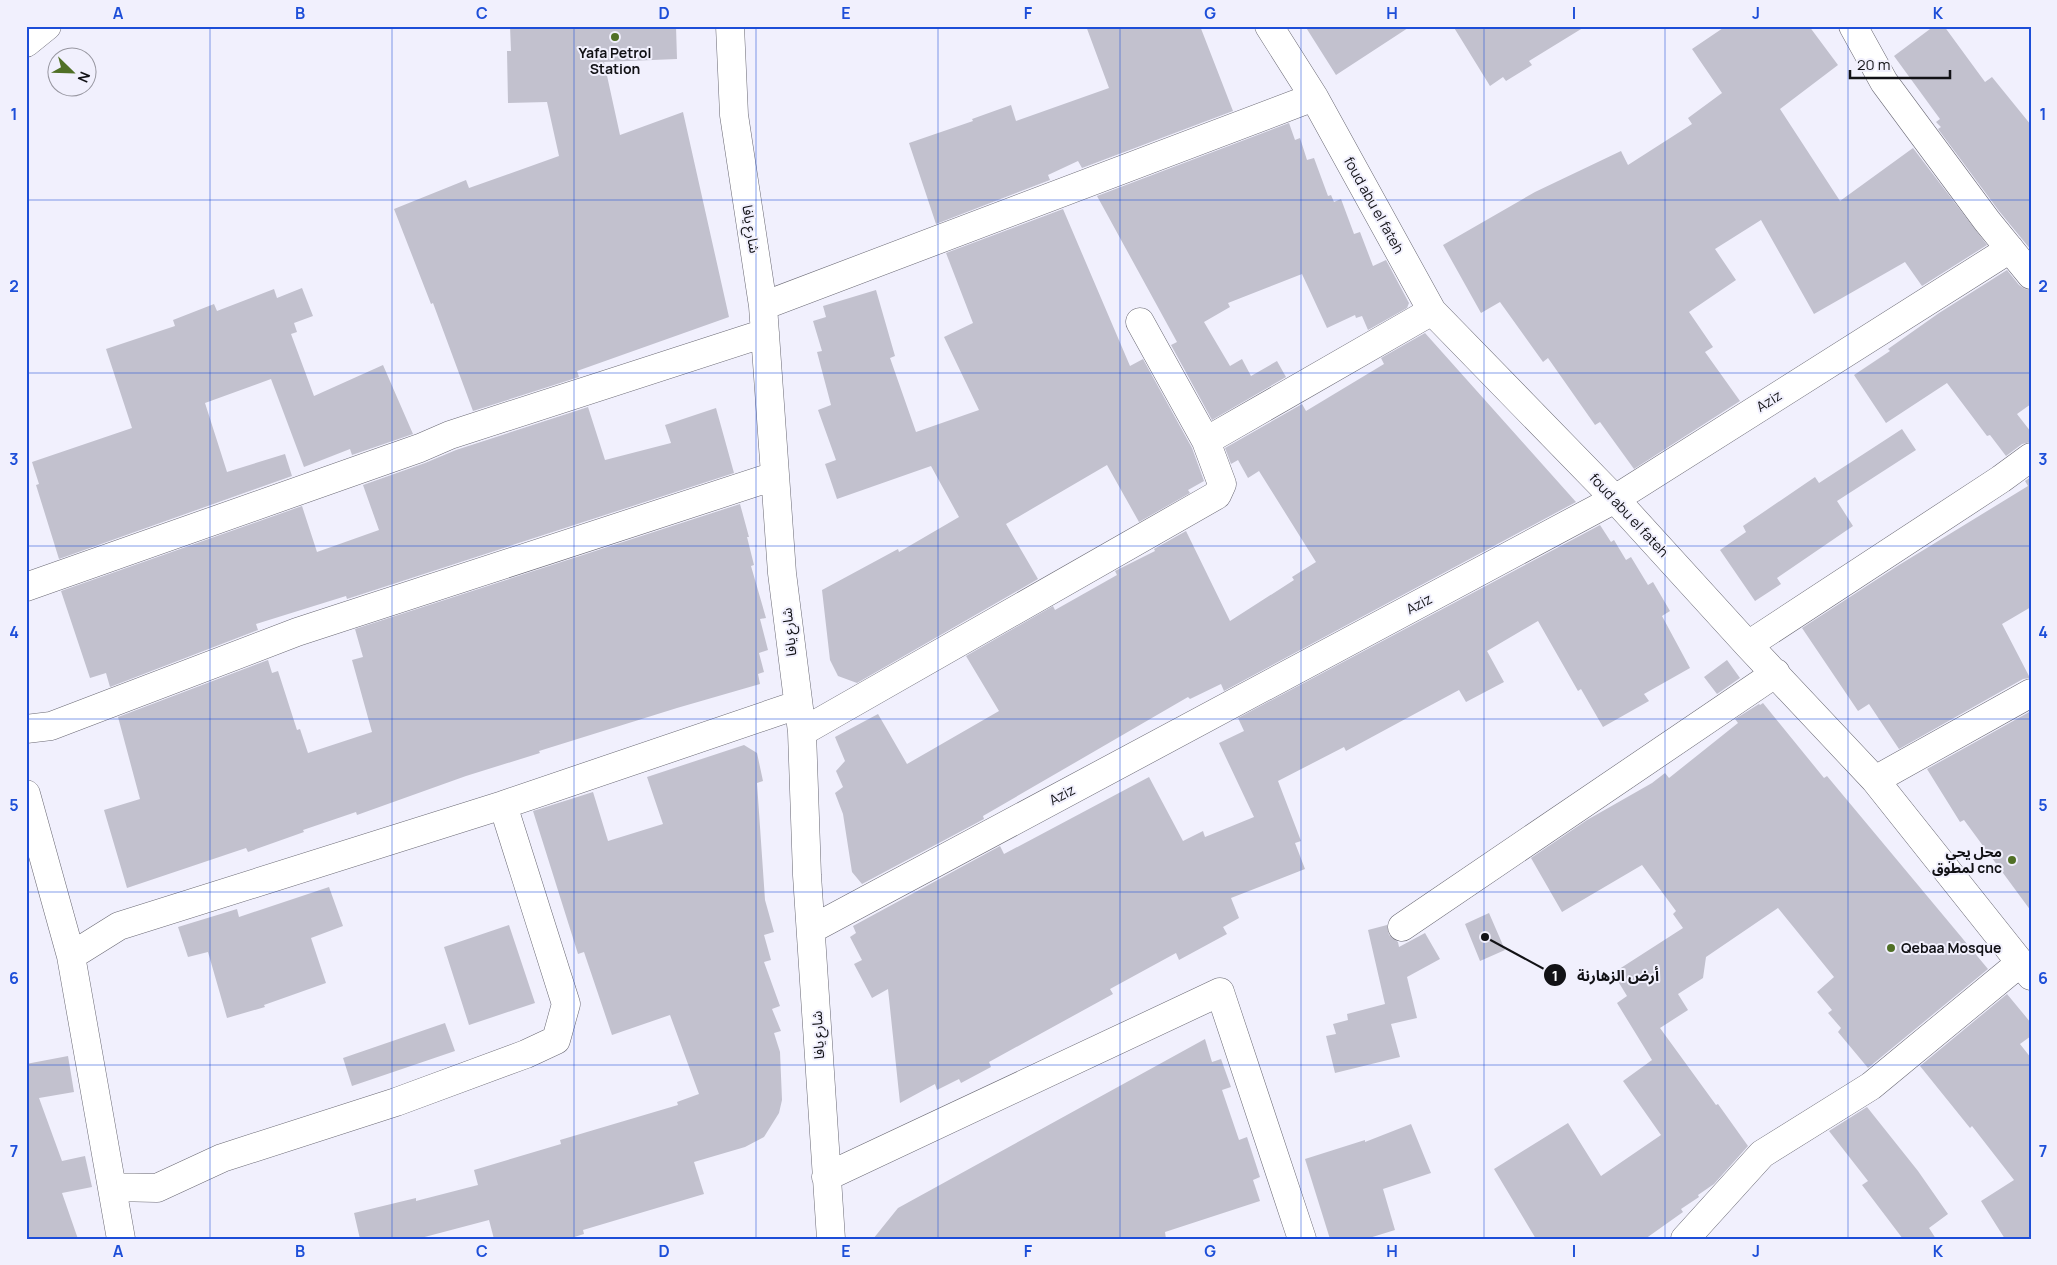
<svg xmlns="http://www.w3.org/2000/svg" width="2057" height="1265" viewBox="0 0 2057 1265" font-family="Manrope,'Noto Sans Arabic',sans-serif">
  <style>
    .building { fill: #c2c1ce }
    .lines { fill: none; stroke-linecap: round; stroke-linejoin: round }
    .minor-casing { stroke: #696873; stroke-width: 29 }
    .minor { stroke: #fff; stroke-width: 28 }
    .grid { fill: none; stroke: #1d4ed8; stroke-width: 1; stroke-opacity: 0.55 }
    .poi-dot { fill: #507026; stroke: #f1f0fd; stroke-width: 2 }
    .labels { text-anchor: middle; stroke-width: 4; stroke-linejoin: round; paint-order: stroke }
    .poi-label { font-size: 14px; font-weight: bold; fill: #121216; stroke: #f1f0fd }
    .street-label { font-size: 14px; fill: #121216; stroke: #f1f0fd }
    .leader { fill: none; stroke: #121216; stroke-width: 2 }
    .callout-dot { fill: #121216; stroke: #f1f0fd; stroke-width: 2 }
    .mark-label { font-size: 15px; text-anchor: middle; font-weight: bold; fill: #fff }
    .callout-label { font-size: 15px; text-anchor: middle; font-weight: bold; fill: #121216; stroke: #f1f0fd; stroke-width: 4; stroke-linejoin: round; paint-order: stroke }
    .neatline { fill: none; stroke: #1d4ed8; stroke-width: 2 }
    .grid-label { font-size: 16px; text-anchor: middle; font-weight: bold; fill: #1d4ed8 }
  </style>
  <rect width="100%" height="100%" fill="#f1f0fd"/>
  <path class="building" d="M 510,26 L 676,26 L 677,59 L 604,62 L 620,135 L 683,112 L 729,317 L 577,371 L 579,377 L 473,411 L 433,303 L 431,304 L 394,209 L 466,180 L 469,188 L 559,156 L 547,102 L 508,103 L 507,51 L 511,51 Z
    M 1086,26 L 1200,26 L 1233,111 L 1082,168 L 1078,161 L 1048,175 L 1050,180 L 936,224 L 909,143 L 973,121 L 972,119 L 1011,105 L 1016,121 L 1109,88 Z
    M 1305,26 L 1411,26 L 1336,75 Z
    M 1453,26 L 1586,26 L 1529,61 L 1532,65 L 1506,81 L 1503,77 L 1490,86 Z
    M 1726,26 L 1809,26 L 1838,65 L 1780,109 L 1840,201 L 1913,148 L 1987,245 L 1922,286 L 1905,262 L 1814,314 L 1761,220 L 1715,249 L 1736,280 L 1689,312 L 1713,347 L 1705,352 L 1740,401 L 1634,469 L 1600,422 L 1595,425 L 1548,358 L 1543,362 L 1500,302 L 1481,313 L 1443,245 L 1535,192 L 1621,151 L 1628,165 L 1692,124 L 1688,118 L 1722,93 L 1692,49 Z
    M 1934,26 L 1944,26 L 1985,82 L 1992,77 L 2031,125 L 2031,250 L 1999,211 L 1938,129 L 1941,127 L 1936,122 L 1940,119 L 1894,56 Z
    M 1289,123 L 1295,140 L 1300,138 L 1307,160 L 1314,158 L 1328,196 L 1331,195 L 1334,202 L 1341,199 L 1354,234 L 1360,232 L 1373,266 L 1386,260 L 1409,303 L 1407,308 L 1368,330 L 1362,316 L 1356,318 L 1355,315 L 1327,328 L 1302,274 L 1228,303 L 1230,307 L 1204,322 L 1230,366 L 1242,359 L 1251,376 L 1277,361 L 1286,377 L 1212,420 L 1171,345 L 1177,342 L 1097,196 Z
    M 1063,209 L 1130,366 L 1143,359 L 1192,448 L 1204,481 L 1188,490 L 1190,493 L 1139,522 L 1107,465 L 1006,524 L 1038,579 L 857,683 L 838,676 L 830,660 L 822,590 L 898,549 L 899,552 L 959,517 L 931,466 L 837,499 L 825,464 L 836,460 L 818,410 L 831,405 L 817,352 L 822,351 L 813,321 L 826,317 L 823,306 L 876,290 L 895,356 L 890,358 L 916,432 L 979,410 L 944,337 L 973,323 L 946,253 Z
    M 2007,270 L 2019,285 L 2025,289 L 2031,290 L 2031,404 L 2017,414 L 2031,432 L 2031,442 L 2022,444 L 2006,456 L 1990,435 L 1987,436 L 1947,383 L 1886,423 L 1854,375 L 1890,351 L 1888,349 L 1939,313 Z
    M 302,288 L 313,316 L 294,323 L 297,332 L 291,334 L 314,396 L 383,365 L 413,434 L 352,455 L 350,449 L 304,467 L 271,379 L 205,403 L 227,472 L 285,454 L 292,476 L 59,559 L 36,485 L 39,484 L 32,462 L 132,428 L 106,349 L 175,326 L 173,320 L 214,304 L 217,311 L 274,289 L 277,298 Z
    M 1425,333 L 1576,502 L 1224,691 L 1221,684 L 1190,699 L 1188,697 L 983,816 L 984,819 L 862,884 L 852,872 L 843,814 L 835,793 L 843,787 L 836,771 L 845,761 L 835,737 L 878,714 L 907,764 L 999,711 L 966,656 L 1053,606 L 1055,610 L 1117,575 L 1115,571 L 1155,551 L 1154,549 L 1186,531 L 1230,621 L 1294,580 L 1292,577 L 1316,562 L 1259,471 L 1248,478 L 1238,460 L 1231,464 L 1225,448 L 1302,404 L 1306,411 L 1384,364 L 1381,358 Z
    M 588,407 L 605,460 L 671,443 L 665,425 L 716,408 L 734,473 L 347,599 L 346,596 L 256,624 L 258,630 L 110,687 L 106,673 L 90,678 L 61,591 L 302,506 L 317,552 L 379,530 L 363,485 L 425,463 L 456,450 Z
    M 1902,429 L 1916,450 L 1837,501 L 1853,526 L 1777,578 L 1781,584 L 1755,601 L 1720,550 L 1746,532 L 1743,526 L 1815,477 L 1819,483 Z
    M 2031,477 L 2031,607 L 2002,624 L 2030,678 L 2023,679 L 1899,749 L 1869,704 L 1858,711 L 1802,628 L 1899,565 L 2028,486 L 2025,481 Z
    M 740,504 L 749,537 L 747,537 L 754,565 L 751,566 L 766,618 L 760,619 L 768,650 L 759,653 L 764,672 L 758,674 L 760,684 L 677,708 L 539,751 L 540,753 L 466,776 L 357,815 L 356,812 L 303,830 L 304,832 L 248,852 L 246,848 L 127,888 L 104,810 L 140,799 L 118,717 L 268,660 L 272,673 L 278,671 L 297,730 L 300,729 L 308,753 L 372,732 L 352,660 L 363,657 L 355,629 Z
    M 1600,525 L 1611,542 L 1614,540 L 1626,560 L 1631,557 L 1648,585 L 1653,582 L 1670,611 L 1662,616 L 1690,668 L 1644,694 L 1649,701 L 1603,727 L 1581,689 L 1578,691 L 1538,621 L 1487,651 L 1504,682 L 1466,702 L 1459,690 L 1346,751 L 1344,747 L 1278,781 L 1301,841 L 1295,843 L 1305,869 L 1231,898 L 1239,918 L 1223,927 L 1227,934 L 1179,960 L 1176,953 L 1110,989 L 1113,994 L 989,1062 L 991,1067 L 961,1083 L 959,1079 L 937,1090 L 935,1084 L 900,1103 L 888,989 L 872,998 L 854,964 L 862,960 L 850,937 L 856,933 L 853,926 L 1000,846 L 1004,854 L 1149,777 L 1183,841 L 1203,831 L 1205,837 L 1254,817 L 1219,743 L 1244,731 L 1238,718 Z
    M 1727,660 L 1740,678 L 1717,694 L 1704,677 Z
    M 1763,703 L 1824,778 L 1827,776 L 1988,969 L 1868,1068 L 1838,1032 L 1841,1028 L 1828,1013 L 1832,1010 L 1817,992 L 1834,977 L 1778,908 L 1706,957 L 1703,978 L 1678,994 L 1688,1010 L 1660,1028 L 1716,1105 L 1718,1104 L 1748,1146 L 1714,1184 L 1698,1195 L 1699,1197 L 1681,1209 L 1683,1212 L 1645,1239 L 1536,1239 L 1494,1169 L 1568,1123 L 1601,1176 L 1661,1135 L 1623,1081 L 1652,1060 L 1617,1003 L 1627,996 L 1613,973 L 1683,928 L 1673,914 L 1676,911 L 1642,865 L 1562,912 L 1531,858 L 1587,820 L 1652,783 L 1665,773 L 1669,778 L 1738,723 L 1735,719 L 1759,704 L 1760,705 Z
    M 2031,711 L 2031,911 L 1964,820 L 1960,822 L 1927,769 Z
    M 744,745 L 757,753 L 763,781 L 757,783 L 765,900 L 774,932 L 764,935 L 771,960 L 764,962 L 780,1006 L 772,1009 L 781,1031 L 774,1033 L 780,1052 L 782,1100 L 779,1113 L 764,1137 L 745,1147 L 694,1162 L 704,1194 L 583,1230 L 584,1234 L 568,1239 L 494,1239 L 489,1220 L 417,1239 L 360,1239 L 354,1213 L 416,1198 L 416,1201 L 478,1185 L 474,1170 L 561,1144 L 560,1140 L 678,1105 L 677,1102 L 699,1094 L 670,1015 L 612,1035 L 584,952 L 578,954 L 533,811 L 593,792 L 608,841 L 663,824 L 647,777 Z
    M 329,887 L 343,926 L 311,938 L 326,983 L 264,1005 L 265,1007 L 227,1018 L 208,952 L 188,957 L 178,927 L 237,909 L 239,917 Z
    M 1489,913 L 1505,950 L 1480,961 L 1465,924 Z
    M 509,925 L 535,1003 L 469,1025 L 444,947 Z
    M 1387,925 L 1389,935 L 1398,942 L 1399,947 L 1425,933 L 1440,959 L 1407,977 L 1417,1018 L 1391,1024 L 1400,1057 L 1335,1073 L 1326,1036 L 1336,1034 L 1333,1024 L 1348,1020 L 1347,1014 L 1385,1004 L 1368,930 Z
    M 2007,994 L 2031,1023 L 2031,1036 L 2020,1044 L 2031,1058 L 2031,1239 L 2005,1239 L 1981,1201 L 2014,1180 L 1972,1126 L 1970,1128 L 1920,1066 Z
    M 445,1023 L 455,1051 L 352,1086 L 343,1058 Z
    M 1205,1039 L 1212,1062 L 1221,1059 L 1231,1087 L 1222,1090 L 1239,1140 L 1247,1137 L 1260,1177 L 1253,1180 L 1260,1201 L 1165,1232 L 1166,1239 L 873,1239 L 898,1208 Z
    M 68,1056 L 74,1092 L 39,1098 L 62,1161 L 85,1156 L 92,1187 L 62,1193 L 78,1239 L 26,1239 L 26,1064 Z
    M 1867,1107 L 1918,1171 L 1948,1214 L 1929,1228 L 1936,1239 L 1903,1239 L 1862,1185 L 1868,1181 L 1829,1131 Z
    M 1411,1124 L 1431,1173 L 1383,1189 L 1395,1230 L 1366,1239 L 1330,1239 L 1305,1159 L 1365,1140 L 1365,1142 Z"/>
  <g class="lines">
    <defs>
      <path id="minor" d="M 730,26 L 734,115 L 763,306 L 782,573 L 802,732 L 807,875 L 831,1239
        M 1269,26 L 1314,97 L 1432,311 L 1615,499 L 1748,645 L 1875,780 L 2031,976
        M 1853,26 L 1884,82 L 1987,221 L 2031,275
        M 26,43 L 47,26
        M 763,306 L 1314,97
        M 1140,322 L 1206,441
        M 26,587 L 420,448 L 450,435 L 765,333
        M 1748,645 L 2001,479 L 2031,457
        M 26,729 L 51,726 L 297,632 L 775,476
        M 802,732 L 1217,495 L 1222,484 L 1206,441 L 1432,311
        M 1875,780 L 2031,693
        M 26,794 L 71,956 L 121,1239
        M 1402,927 L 1776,673
        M 812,929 L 1615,499 L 2010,249
        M 71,956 L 119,926 L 503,805 L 797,705
        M 826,1177 L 1220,992 L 1302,1239
        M 112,1187 L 157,1188 L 222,1158 L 396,1102 L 526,1054 L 556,1040 L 566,1004 L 503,805
        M 1685,1239 L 1762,1154 L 1871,1086 L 2020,963"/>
    </defs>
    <use href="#minor" class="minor-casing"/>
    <use href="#minor" class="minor"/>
  </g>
  <path class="grid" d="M 210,26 L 210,1239M 392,26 L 392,1239M 574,26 L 574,1239M 756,26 L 756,1239M 938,26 L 938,1239M 1120,26 L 1120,1239M 1301,26 L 1301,1239M 1484,26 L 1484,1239M 1665,26 L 1665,1239M 1848,26 L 1848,1239M 26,200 L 2031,200M 26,373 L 2031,373M 26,546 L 2031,546M 26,719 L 2031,719M 26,892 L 2031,892M 26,1065 L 2031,1065"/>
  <g class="poi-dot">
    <circle cx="615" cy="37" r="5"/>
    <circle cx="2012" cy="860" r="5"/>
    <circle cx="1891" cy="948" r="5"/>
  </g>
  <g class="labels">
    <g class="poi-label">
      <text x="615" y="58">Yafa Petrol<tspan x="615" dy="16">Station</tspan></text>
      <text x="2002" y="857" text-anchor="end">محل يحي<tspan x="2002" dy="16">لمطوق cnc</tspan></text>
      <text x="1901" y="953" text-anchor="start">Qebaa Mosque</text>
    </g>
    <g class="street-label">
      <text transform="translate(1374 205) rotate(61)" y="5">foud abu el fateh</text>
      <text transform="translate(751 229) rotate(81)" y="5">شارع يافا</text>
      <text transform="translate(1769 401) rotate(-32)" y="5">Aziz</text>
      <text transform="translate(1629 515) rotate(47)" y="5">foud abu el fateh</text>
      <text transform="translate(1419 604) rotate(-28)" y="5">Aziz</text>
      <text transform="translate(789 632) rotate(-96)" y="5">شارع يافا</text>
      <text transform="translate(1062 795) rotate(-28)" y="5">Aziz</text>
      <text transform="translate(818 1035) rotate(-93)" y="5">شارع يافا</text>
    </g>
  </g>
  <path class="leader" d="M1485 937L1555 975"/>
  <g class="callout-dot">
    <circle cx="1485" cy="937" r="5"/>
    <circle cx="1555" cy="975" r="12"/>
  </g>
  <g class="mark-label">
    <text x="1555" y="981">1</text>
  </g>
  <g class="callout-label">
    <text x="1618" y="981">أرض الزهارنة</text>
  </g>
  <rect width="2057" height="1265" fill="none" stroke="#f1f0fd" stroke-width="55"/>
  <g transform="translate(72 72) rotate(113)"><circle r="24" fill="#f1f0fd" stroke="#9897a1"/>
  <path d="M0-4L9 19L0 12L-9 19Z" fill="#507026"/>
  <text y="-8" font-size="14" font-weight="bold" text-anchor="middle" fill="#121216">N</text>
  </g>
  <path d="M1850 70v8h100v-8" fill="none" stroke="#121216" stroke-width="2.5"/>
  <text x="1857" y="70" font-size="15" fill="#121216" stroke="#f1f0fd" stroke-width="4" paint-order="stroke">20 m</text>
  <rect x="28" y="28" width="2002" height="1210" class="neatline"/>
  <g class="grid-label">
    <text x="118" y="19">A</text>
    <text x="300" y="19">B</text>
    <text x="482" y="19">C</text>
    <text x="664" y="19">D</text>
    <text x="846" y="19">E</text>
    <text x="1028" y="19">F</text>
    <text x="1210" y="19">G</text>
    <text x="1392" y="19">H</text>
    <text x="1574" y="19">I</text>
    <text x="1756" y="19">J</text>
    <text x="1938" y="19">K</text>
    <text x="14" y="120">1</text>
    <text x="2043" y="120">1</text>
    <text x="14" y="292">2</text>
    <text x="2043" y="292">2</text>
    <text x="14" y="465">3</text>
    <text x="2043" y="465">3</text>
    <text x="14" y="638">4</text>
    <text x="2043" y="638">4</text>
    <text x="14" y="811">5</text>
    <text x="2043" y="811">5</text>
    <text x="14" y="984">6</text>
    <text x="2043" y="984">6</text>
    <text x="14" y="1157">7</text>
    <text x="2043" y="1157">7</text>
    <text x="118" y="1257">A</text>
    <text x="300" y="1257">B</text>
    <text x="482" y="1257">C</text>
    <text x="664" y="1257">D</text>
    <text x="846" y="1257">E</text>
    <text x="1028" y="1257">F</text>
    <text x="1210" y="1257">G</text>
    <text x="1392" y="1257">H</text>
    <text x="1574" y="1257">I</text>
    <text x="1756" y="1257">J</text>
    <text x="1938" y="1257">K</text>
  </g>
</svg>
